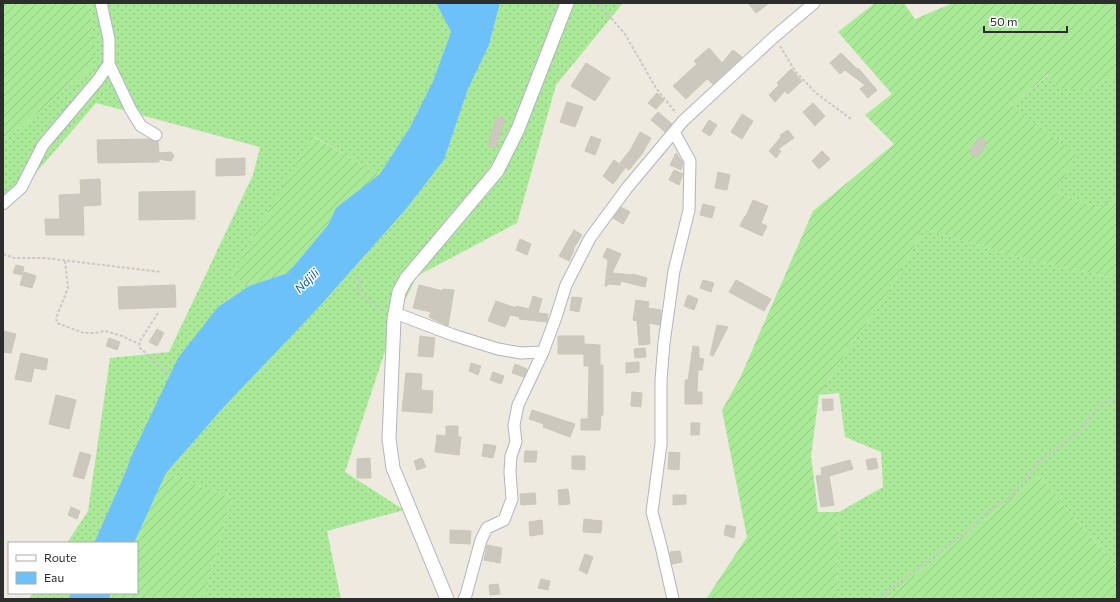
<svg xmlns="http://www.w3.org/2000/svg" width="1120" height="602" viewBox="0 0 1120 602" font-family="Commissioner,sans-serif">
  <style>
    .grass { fill: url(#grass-dots) }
    .garden { fill: url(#garden-furrows) }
    .water { fill: #6bc1f8 }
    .building { fill: #cbc8bd; stroke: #cbc7b8 }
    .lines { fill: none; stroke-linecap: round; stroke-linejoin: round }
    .minor-casing { stroke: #b3b3c1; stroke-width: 13 }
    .tertiary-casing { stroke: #b3b3c1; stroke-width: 15 }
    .path { stroke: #c8c8c8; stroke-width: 2; stroke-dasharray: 3 2; stroke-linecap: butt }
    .minor { stroke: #fff; stroke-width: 11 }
    .tertiary { stroke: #fff; stroke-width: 13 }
    .labels { text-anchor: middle; stroke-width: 3; stroke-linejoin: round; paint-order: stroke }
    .water-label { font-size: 12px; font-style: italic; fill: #035cab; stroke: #fff }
  </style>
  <defs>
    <pattern id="grass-dots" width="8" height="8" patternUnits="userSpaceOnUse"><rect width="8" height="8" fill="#a9e998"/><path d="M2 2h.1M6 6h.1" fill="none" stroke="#92c883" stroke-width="1.8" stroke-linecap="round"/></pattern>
    <pattern id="garden-furrows" width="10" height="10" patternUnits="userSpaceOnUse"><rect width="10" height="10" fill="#a9e998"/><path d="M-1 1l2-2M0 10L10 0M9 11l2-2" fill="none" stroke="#92c883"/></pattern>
  </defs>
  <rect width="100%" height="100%" fill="#efeadf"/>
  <path class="grass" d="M 89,3 L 436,3 L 451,32 L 433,81 L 410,127 L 380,175 L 313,136 L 232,274 L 249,286 L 218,307 L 131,457 L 126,471 L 94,543 L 67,543 L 88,511 L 110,358 L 169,352 L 253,175 L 260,147 L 96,103 L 3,211 L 3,142 L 93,66 L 93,30 Z
    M 500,3 L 623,3 L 556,85 L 517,223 L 417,276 L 396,318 L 345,472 L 404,510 L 327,531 L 341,599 L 203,599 L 232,498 L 166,473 L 224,407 L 319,307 L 406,209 L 444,160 L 468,89 L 489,45 Z
    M 1117,74 L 1117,195 L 1099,208 L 1055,192 L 1011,105 L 1049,75 L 1090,90 Z
    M 924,229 L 1015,256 L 1117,279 L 1117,567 L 1039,476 L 885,599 L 840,599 L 837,597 L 839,512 L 883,487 L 881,452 L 845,437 L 839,393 L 819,395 L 847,351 L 887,295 Z
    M 33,593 L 71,593 L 68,599 L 29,599 Z"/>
  <path class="garden" d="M 3,3 L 89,3 L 93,30 L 93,66 L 3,142 Z
    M 875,3 L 904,3 L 915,19 L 953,3 L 1117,3 L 1117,74 L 1090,90 L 1060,89 L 1048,75 L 1011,105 L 1077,155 L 1055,192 L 1099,208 L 1117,195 L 1117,279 L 1015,256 L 924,229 L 887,295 L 847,351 L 819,395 L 811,456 L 818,512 L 839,512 L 837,597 L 840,599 L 706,599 L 747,537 L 722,410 L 740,378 L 813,211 L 894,144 L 865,115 L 892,94 L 838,32 Z
    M 312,136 L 380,175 L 336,208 L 328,225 L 288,273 L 249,286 L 232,274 Z
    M 166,473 L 232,498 L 203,599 L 109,599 L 111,593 L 137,593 L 137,543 L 134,543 Z
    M 1039,476 L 1117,567 L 1117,599 L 885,599 Z"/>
  <path class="water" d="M 436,3 L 500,3 L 489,45 L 468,89 L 444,160 L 406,209 L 319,307 L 224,407 L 166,473 L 134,543 L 94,543 L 126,471 L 131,457 L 178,358 L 218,307 L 249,286 L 288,273 L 328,225 L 336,208 L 380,174 L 410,127 L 433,81 L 451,32 Z
    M 71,593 L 111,593 L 109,599 L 68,599 Z"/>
  <path class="building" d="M 748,3 L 769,3 L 756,13 Z
    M 709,48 L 722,63 L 733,50 L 742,57 L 713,84 L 707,79 L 686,99 L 673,86 L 697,64 L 694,61 Z
    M 841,53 L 857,69 L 858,68 L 877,90 L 868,98 L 860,89 L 865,85 L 845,70 L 840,74 L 830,63 Z
    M 586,63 L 610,78 L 595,101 L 571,86 Z
    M 791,69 L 802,81 L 788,94 L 785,91 L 775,102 L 769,95 L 779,85 L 777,83 Z
    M 657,93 L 664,100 L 656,109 L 648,103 Z
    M 567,102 L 583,107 L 575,127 L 560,122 Z
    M 813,103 L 825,116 L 815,126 L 803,112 Z
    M 658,112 L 672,124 L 665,132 L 651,120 Z
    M 742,114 L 753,121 L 742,139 L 731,132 Z
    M 496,117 L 505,119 L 496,148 L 488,146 Z
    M 709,120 L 717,125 L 710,136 L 702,131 Z
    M 788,130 L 794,138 L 778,149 L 781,151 L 776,158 L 769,151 L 781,137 L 780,135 Z
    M 640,132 L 651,138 L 642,154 L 629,170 L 620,163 L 631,149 Z
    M 591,136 L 601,140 L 595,155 L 585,151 Z
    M 979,137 L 987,142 L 977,158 L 969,152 Z
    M 149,139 L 155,142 L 158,141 L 159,153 L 171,152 L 174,156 L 171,161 L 159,159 L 159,162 L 98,163 L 97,140 Z
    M 822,151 L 830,159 L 819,169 L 812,161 Z
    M 676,153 L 683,163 L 681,170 L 670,165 Z
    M 245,158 L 245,175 L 216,176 L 216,159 Z
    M 614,160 L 625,168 L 613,184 L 603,176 Z
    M 674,170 L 683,174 L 679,185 L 669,180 Z
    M 718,172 L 730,175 L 727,190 L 715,188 Z
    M 100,179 L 101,205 L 83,206 L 84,235 L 46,235 L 45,219 L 60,219 L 59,195 L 81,194 L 80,180 Z
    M 195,191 L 195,219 L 139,220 L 139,192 Z
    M 753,200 L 768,206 L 761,223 L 767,226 L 762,236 L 740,226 L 745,216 L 746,216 Z
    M 703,204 L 715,207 L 712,218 L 700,215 Z
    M 621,207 L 630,212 L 623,224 L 613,218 Z
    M 574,230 L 582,235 L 573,249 L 574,250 L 569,261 L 559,256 Z
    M 520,239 L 531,244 L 527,255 L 516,250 Z
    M 607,248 L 621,254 L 612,273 L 633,275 L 633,274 L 647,278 L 645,287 L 621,281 L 620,285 L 608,284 L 607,286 L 605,286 L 608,260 L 603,257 Z
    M 16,265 L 24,267 L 22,275 L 13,273 Z
    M 24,272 L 36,276 L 32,288 L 20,285 Z
    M 703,280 L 714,283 L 711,292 L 700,288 Z
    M 736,280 L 771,299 L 764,311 L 729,292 Z
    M 175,285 L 176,307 L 119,309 L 118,287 Z
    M 419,285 L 443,291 L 443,289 L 454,290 L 448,326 L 429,317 L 431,312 L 413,308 Z
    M 688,295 L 698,299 L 694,310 L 684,306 Z
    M 533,296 L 542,299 L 538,313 L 548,314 L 547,322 L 519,319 L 520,317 L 510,315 L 505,327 L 488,321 L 496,301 L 516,308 L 516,306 L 529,309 Z
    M 572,297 L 582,298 L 579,312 L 570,310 Z
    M 636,300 L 649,302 L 648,308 L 661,310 L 660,325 L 649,323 L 650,344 L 639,345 L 637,321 L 633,320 Z
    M 717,325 L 728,327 L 713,356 L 710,355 Z
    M 157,329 L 164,333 L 157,346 L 149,342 Z
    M 3,331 L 16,334 L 11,353 L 3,352 Z
    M 420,336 L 435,338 L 433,357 L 418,356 Z
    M 558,336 L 584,336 L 584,344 L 600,345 L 600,365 L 603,365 L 603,415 L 601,415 L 600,430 L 581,430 L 581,419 L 588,419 L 589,366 L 584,366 L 584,354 L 558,354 Z
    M 109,338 L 120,342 L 117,350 L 106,346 Z
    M 693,346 L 699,347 L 699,358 L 704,359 L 702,370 L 698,370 L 697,392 L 702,392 L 702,404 L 685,404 L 685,380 L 688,380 Z
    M 645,348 L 646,357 L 635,358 L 634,349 Z
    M 21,353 L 48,359 L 46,370 L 34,368 L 31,382 L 15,379 Z
    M 639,362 L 639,372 L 626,373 L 626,363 Z
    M 471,363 L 481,366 L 478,375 L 469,371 Z
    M 515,364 L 527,369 L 524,377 L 512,373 Z
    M 493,372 L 504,376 L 501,384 L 490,380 Z
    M 406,373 L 422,374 L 421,390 L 433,391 L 432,413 L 402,411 Z
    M 632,392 L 642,393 L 641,407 L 631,406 Z
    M 56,395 L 76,400 L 69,429 L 49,424 Z
    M 822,399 L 833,399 L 833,410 L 823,411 Z
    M 532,410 L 575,424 L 570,437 L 543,427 L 544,424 L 529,419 Z
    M 691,423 L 700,423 L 699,435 L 691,435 Z
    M 446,426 L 458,426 L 458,437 L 461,437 L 459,455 L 435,452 L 437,435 L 446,436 Z
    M 484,444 L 496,446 L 493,458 L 482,456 Z
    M 525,451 L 537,451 L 536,462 L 524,462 Z
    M 80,452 L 91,455 L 84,479 L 73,476 Z
    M 669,452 L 680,453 L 679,470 L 668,469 Z
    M 572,456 L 585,456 L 585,470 L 572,469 Z
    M 370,458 L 371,478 L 357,478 L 357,459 Z
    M 422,458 L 426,467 L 417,470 L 414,461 Z
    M 876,458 L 878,468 L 868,470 L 866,460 Z
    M 850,460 L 853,469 L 829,476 L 834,505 L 821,507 L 816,476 L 822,475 L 821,468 Z
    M 568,489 L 570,504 L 559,505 L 558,490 Z
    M 535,493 L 536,504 L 521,505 L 520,494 Z
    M 673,495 L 686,495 L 686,504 L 673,505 Z
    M 71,507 L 80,511 L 77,519 L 68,515 Z
    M 584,519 L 602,521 L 601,533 L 583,532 Z
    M 542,520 L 543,534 L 530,536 L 529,522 Z
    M 726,525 L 736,527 L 734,538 L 724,535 Z
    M 450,530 L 471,531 L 470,544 L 450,543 Z
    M 487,545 L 502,548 L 500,563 L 484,560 Z
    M 680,551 L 682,562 L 672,564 L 670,552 Z
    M 585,554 L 593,557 L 587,574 L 579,570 Z
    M 541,579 L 550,581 L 548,590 L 538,588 Z
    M 498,584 L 500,594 L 490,595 L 489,585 Z"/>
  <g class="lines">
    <defs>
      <path id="minor" d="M 101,3 L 109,39 L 109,64 L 131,110 L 141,126 L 156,135
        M 3,204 L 21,188 L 43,145 L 98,80 L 109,64
        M 395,313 L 453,335 L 498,349 L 521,353 L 543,352
        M 464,599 L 466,595 L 481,540 L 487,528 L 504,520 L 512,499 L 510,472 L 511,456 L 516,442 L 514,425 L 518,405 L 543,352 L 556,317 L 566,285 L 590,238 L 627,188 L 683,121 L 774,37 L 814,3
        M 673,599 L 661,546 L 652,512 L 661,444 L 661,380 L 664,343 L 674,271 L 689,210 L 690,161 L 674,132"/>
      <path id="tertiary" d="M 447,599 L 393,468 L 389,439 L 394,319 L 399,292 L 406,279 L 497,171 L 518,129 L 567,3"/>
    </defs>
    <use href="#minor" class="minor-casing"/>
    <use href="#tertiary" class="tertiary-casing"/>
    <path class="path" d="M 598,3 L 625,34 L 656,88 L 676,113
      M 780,46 L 795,71 L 816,93 L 851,119
      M 3,254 L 14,258 L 45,258 L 161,272
      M 65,261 L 68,288 L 56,318 L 57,323 L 84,333 L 94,333 L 105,331 L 122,336 L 139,344
      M 355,276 L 361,282 L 358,290 L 360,294 L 383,311
      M 158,313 L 140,341 L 139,347 L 169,374
      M 877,599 L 973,527 L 981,517 L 1011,496 L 1041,460 L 1078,432 L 1099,405 L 1117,398"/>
    <use href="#minor" class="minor"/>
    <use href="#tertiary" class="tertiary"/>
  </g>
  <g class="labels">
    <g class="water-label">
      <text transform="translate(307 281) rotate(-45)" y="4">Ndjili</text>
    </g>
  </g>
  <rect width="1120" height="602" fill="none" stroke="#2d2d2d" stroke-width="8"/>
  <rect x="8" y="542" width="130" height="52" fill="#ffffff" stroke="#ababab"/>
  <rect x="16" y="555" width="20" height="6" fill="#ffffff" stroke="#ababab"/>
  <text x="44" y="562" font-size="12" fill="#2d2d2d">Route</text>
  <rect x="16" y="572" width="20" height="12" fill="#6bc1f8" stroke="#ababab"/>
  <text x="44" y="582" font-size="12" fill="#2d2d2d">Eau</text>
  <path d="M984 26v6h83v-6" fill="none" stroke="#2d2d2d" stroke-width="2"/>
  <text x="990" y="26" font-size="12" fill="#2d2d2d" stroke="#ffffff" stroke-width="3" paint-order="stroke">50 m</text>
</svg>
